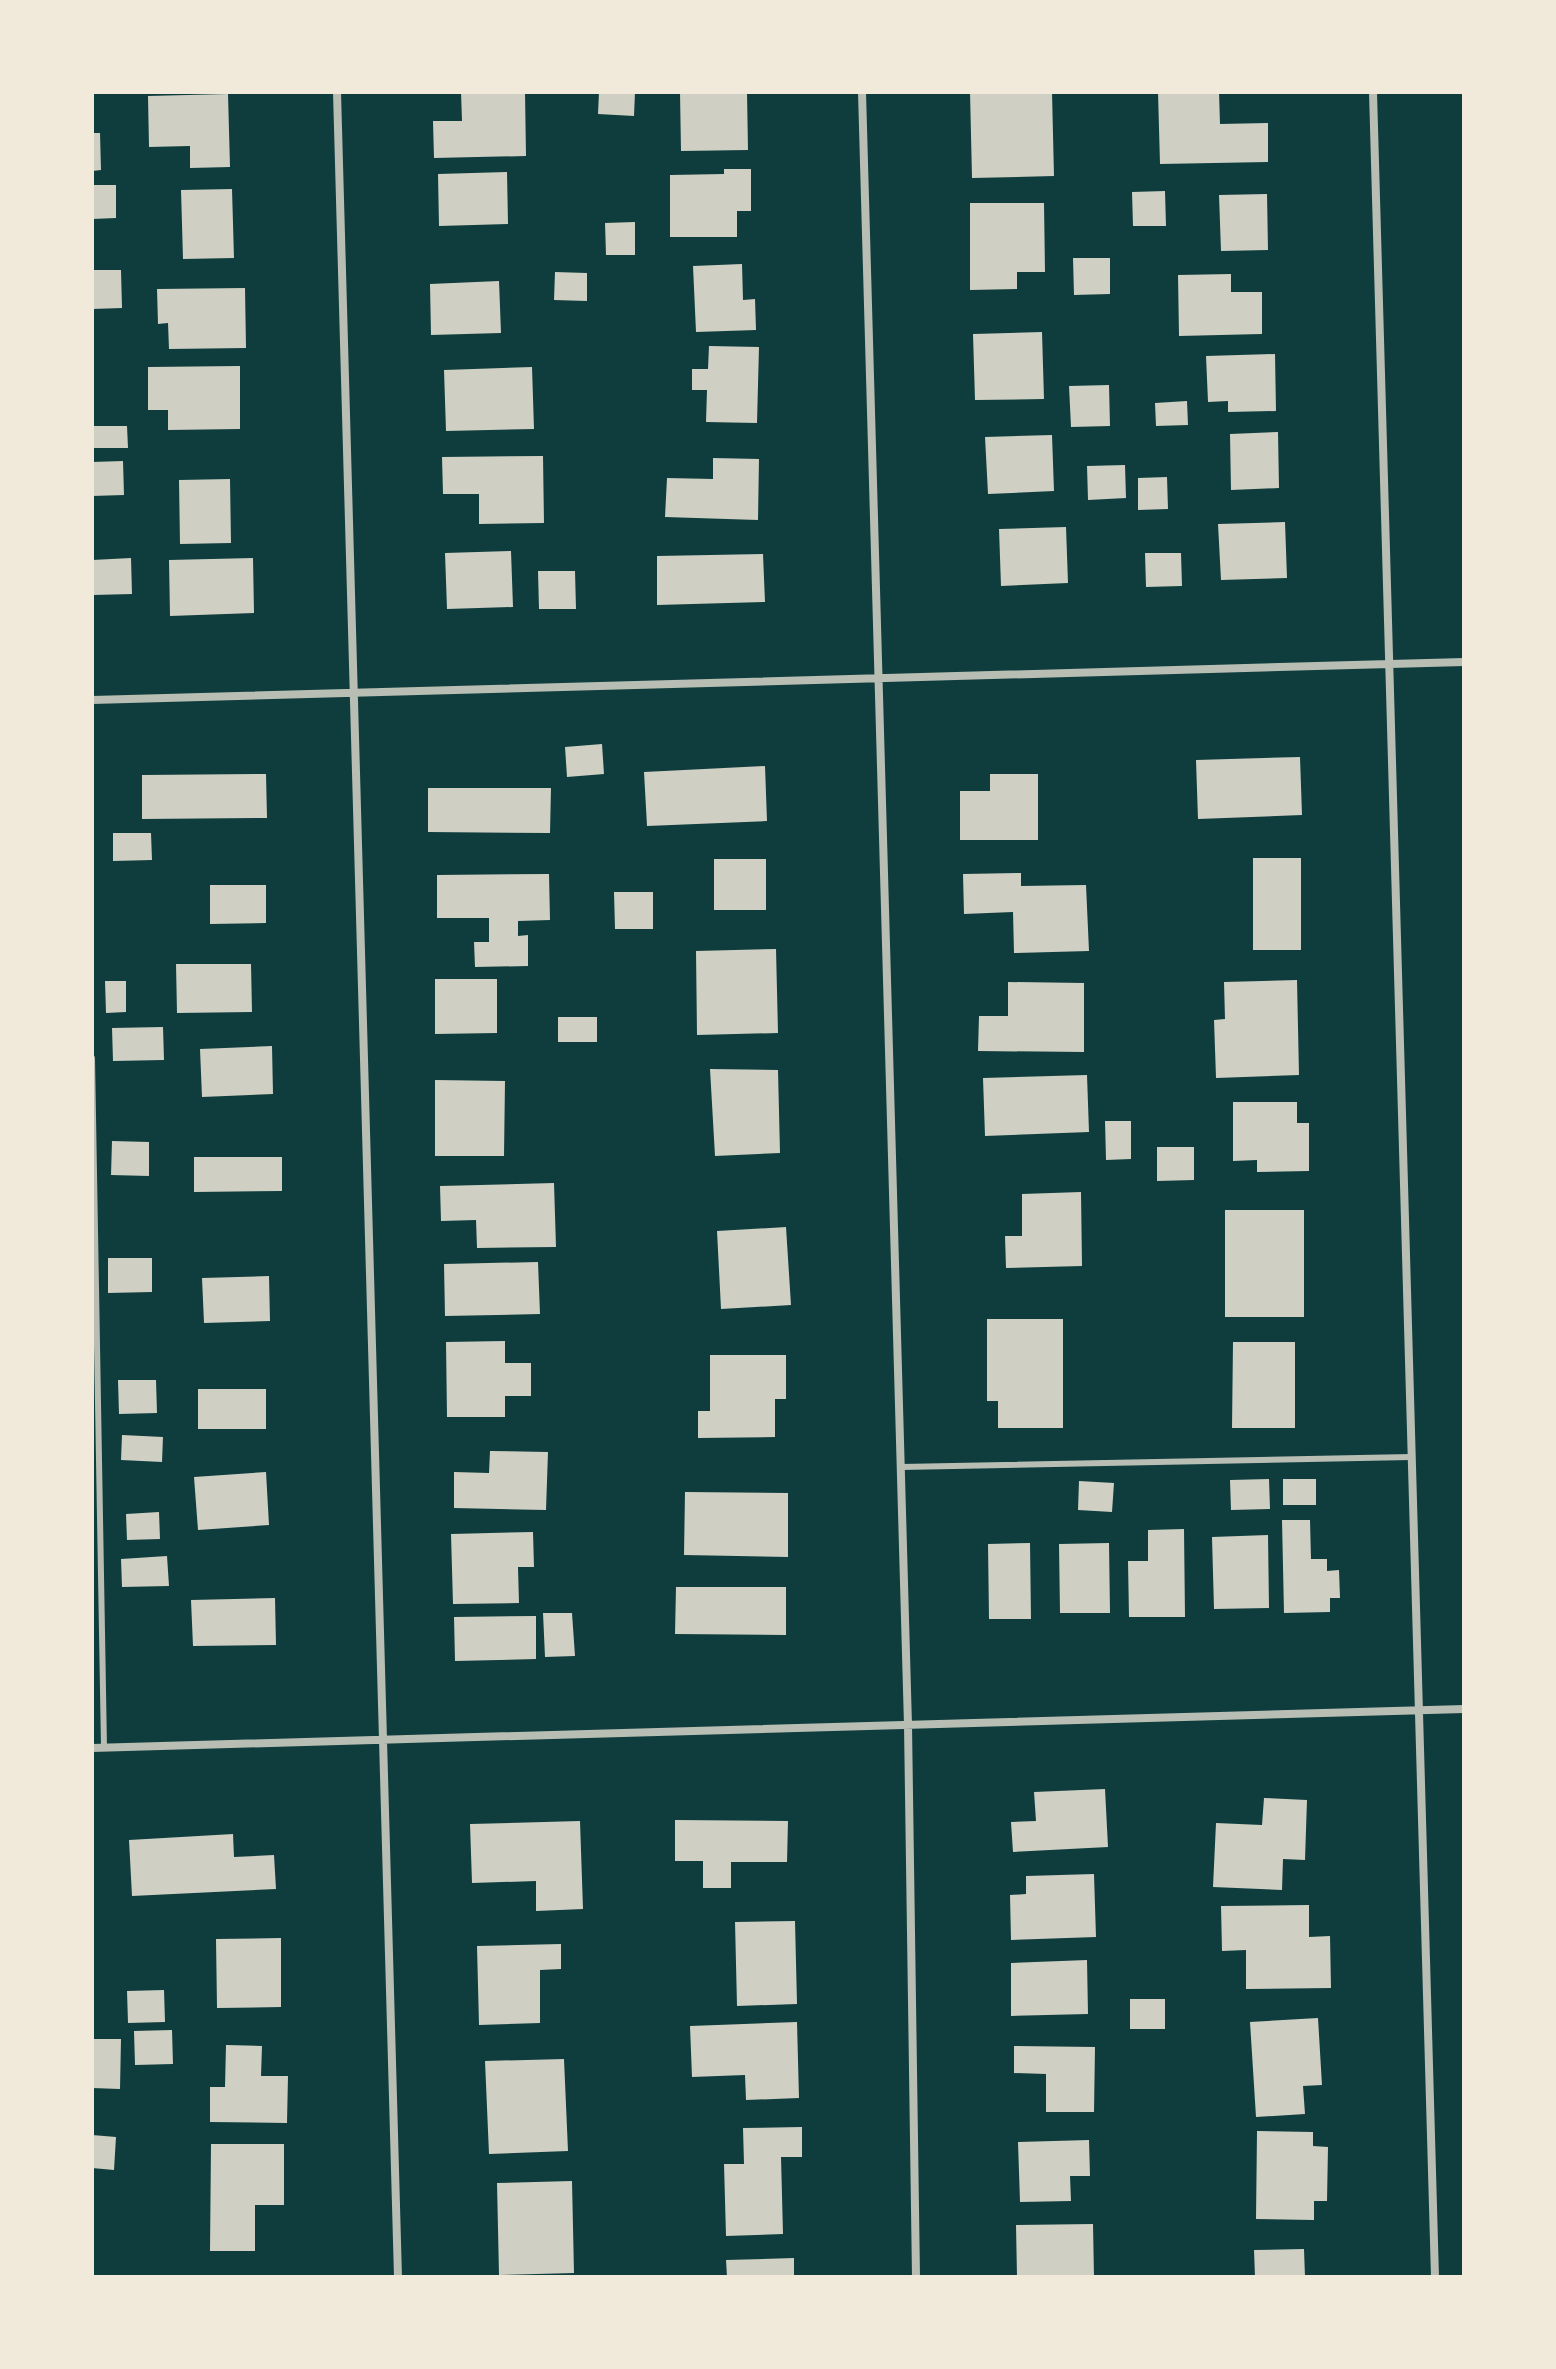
<svg xmlns="http://www.w3.org/2000/svg" width="1556" height="2369" viewBox="0 0 1556 2369" font-family="Jost,sans-serif">
  <style>
    .building { fill: #cfcfc3 }
    .lines { fill: none; stroke-linecap: round; stroke-linejoin: round }
    .service { stroke: #b8beb3; stroke-width: 6 }
    .minor { stroke: #b8beb3; stroke-width: 8 }
  </style>
  <rect width="100%" height="100%" fill="#0f3d3e"/>
  <path class="building" d="M 461,92 L 525,92 L 526,156 L 434,158 L 433,121 L 462,121 Z
    M 599,92 L 635,92 L 634,116 L 598,114 Z
    M 680,92 L 747,92 L 748,150 L 681,151 Z
    M 970,92 L 1052,92 L 1054,176 L 972,178 Z
    M 1158,92 L 1219,92 L 1220,124 L 1268,123 L 1268,162 L 1160,164 Z
    M 228,94 L 230,167 L 190,168 L 190,146 L 149,147 L 148,96 Z
    M 92,133 L 100,133 L 101,170 L 92,171 Z
    M 724,169 L 751,169 L 751,211 L 737,211 L 737,237 L 670,237 L 670,175 L 724,174 Z
    M 507,172 L 508,224 L 439,226 L 438,174 Z
    M 92,185 L 116,185 L 116,218 L 92,219 Z
    M 232,189 L 234,258 L 183,259 L 181,190 Z
    M 1165,191 L 1166,226 L 1133,226 L 1132,192 Z
    M 1267,194 L 1268,250 L 1221,251 L 1219,195 Z
    M 970,203 L 1044,203 L 1045,272 L 1017,272 L 1017,289 L 970,290 Z
    M 635,222 L 635,255 L 606,255 L 605,223 Z
    M 1073,258 L 1110,258 L 1110,294 L 1074,295 Z
    M 742,264 L 743,300 L 755,299 L 756,330 L 696,332 L 693,266 Z
    M 92,270 L 121,270 L 122,308 L 92,309 Z
    M 555,272 L 587,273 L 587,301 L 554,300 Z
    M 1231,274 L 1231,292 L 1262,292 L 1262,334 L 1179,336 L 1178,275 Z
    M 499,281 L 501,333 L 431,335 L 430,284 Z
    M 245,288 L 246,348 L 169,349 L 168,323 L 158,324 L 157,289 Z
    M 1042,332 L 1044,399 L 975,400 L 973,334 Z
    M 709,346 L 759,347 L 757,423 L 706,422 L 707,390 L 692,390 L 692,369 L 708,369 Z
    M 1275,354 L 1276,411 L 1228,412 L 1228,401 L 1208,402 L 1206,356 Z
    M 240,366 L 240,429 L 168,430 L 168,410 L 148,410 L 148,367 Z
    M 532,367 L 534,429 L 446,431 L 444,370 Z
    M 1109,385 L 1110,426 L 1071,427 L 1069,386 Z
    M 1187,401 L 1188,425 L 1156,426 L 1155,403 Z
    M 92,426 L 127,426 L 128,448 L 92,448 Z
    M 1278,432 L 1279,488 L 1231,490 L 1230,434 Z
    M 1052,435 L 1054,491 L 988,494 L 985,437 Z
    M 543,456 L 544,523 L 479,524 L 479,494 L 443,494 L 442,457 Z
    M 713,458 L 759,459 L 758,520 L 665,517 L 667,478 L 713,479 Z
    M 123,461 L 124,495 L 92,496 L 92,462 Z
    M 1125,465 L 1126,498 L 1088,500 L 1087,466 Z
    M 1167,477 L 1168,509 L 1138,510 L 1138,478 Z
    M 230,479 L 231,543 L 180,544 L 179,480 Z
    M 1285,522 L 1287,578 L 1221,580 L 1218,524 Z
    M 1066,527 L 1068,583 L 1001,586 L 999,529 Z
    M 511,551 L 513,607 L 447,609 L 445,553 Z
    M 1145,553 L 1181,553 L 1182,586 L 1146,587 Z
    M 763,554 L 765,602 L 657,605 L 657,556 Z
    M 131,558 L 132,594 L 93,595 L 92,560 Z
    M 253,558 L 254,613 L 170,616 L 169,560 Z
    M 538,571 L 575,571 L 576,609 L 539,609 Z
    M 602,744 L 604,774 L 567,777 L 565,747 Z
    M 1300,757 L 1302,815 L 1198,819 L 1196,760 Z
    M 765,766 L 767,821 L 647,826 L 644,772 Z
    M 266,774 L 267,818 L 142,819 L 142,775 Z
    M 990,774 L 1038,774 L 1038,840 L 960,840 L 960,791 L 990,791 Z
    M 428,788 L 551,788 L 550,833 L 428,832 Z
    M 113,833 L 151,833 L 152,860 L 113,861 Z
    M 1253,858 L 1301,858 L 1301,950 L 1253,950 Z
    M 714,859 L 766,859 L 766,910 L 714,910 Z
    M 1021,873 L 1021,886 L 1086,885 L 1089,951 L 1014,953 L 1013,912 L 964,914 L 963,874 Z
    M 549,874 L 550,920 L 518,921 L 518,936 L 528,935 L 528,966 L 475,967 L 474,942 L 489,942 L 489,918 L 437,918 L 437,875 Z
    M 210,885 L 266,885 L 266,923 L 210,924 Z
    M 614,892 L 653,892 L 653,929 L 615,929 Z
    M 776,949 L 778,1033 L 697,1035 L 696,951 Z
    M 176,964 L 251,964 L 252,1012 L 177,1013 Z
    M 435,979 L 497,979 L 497,1033 L 435,1034 Z
    M 1297,980 L 1299,1075 L 1216,1078 L 1214,1020 L 1225,1019 L 1224,982 Z
    M 105,981 L 126,981 L 126,1012 L 106,1013 Z
    M 1008,982 L 1084,983 L 1084,1052 L 978,1051 L 979,1016 L 1008,1016 Z
    M 558,1017 L 597,1017 L 597,1042 L 558,1042 Z
    M 163,1027 L 164,1060 L 113,1061 L 112,1028 Z
    M 272,1046 L 273,1094 L 202,1097 L 200,1049 Z
    M 710,1069 L 778,1070 L 780,1153 L 715,1156 Z
    M 1087,1075 L 1089,1132 L 985,1136 L 983,1078 Z
    M 435,1080 L 505,1081 L 504,1156 L 435,1156 Z
    M 1233,1102 L 1297,1102 L 1297,1123 L 1309,1123 L 1309,1171 L 1257,1172 L 1257,1160 L 1233,1161 Z
    M 1105,1121 L 1131,1121 L 1131,1159 L 1106,1160 Z
    M 112,1141 L 149,1142 L 149,1176 L 111,1175 Z
    M 1157,1147 L 1194,1147 L 1194,1180 L 1157,1181 Z
    M 194,1157 L 282,1157 L 282,1191 L 194,1192 Z
    M 554,1183 L 556,1247 L 477,1248 L 476,1220 L 441,1221 L 440,1186 Z
    M 1081,1192 L 1082,1266 L 1006,1268 L 1005,1236 L 1022,1236 L 1022,1194 Z
    M 1225,1210 L 1304,1210 L 1304,1317 L 1225,1317 Z
    M 786,1227 L 791,1305 L 721,1309 L 717,1231 Z
    M 108,1258 L 152,1258 L 152,1292 L 108,1293 Z
    M 538,1262 L 540,1314 L 445,1316 L 444,1264 Z
    M 269,1276 L 270,1321 L 204,1323 L 202,1278 Z
    M 987,1319 L 1063,1319 L 1063,1428 L 998,1428 L 998,1401 L 987,1401 Z
    M 505,1341 L 505,1363 L 531,1363 L 531,1396 L 505,1396 L 505,1417 L 447,1417 L 446,1342 Z
    M 1233,1342 L 1295,1342 L 1295,1428 L 1232,1428 Z
    M 710,1355 L 786,1355 L 786,1399 L 775,1399 L 775,1437 L 698,1438 L 698,1411 L 710,1411 Z
    M 118,1380 L 156,1380 L 157,1413 L 119,1414 Z
    M 198,1389 L 266,1389 L 266,1429 L 198,1429 Z
    M 122,1435 L 163,1437 L 162,1462 L 121,1460 Z
    M 490,1451 L 548,1452 L 546,1510 L 454,1508 L 454,1472 L 489,1473 Z
    M 266,1472 L 269,1525 L 198,1530 L 194,1477 Z
    M 1269,1479 L 1270,1509 L 1231,1510 L 1230,1480 Z
    M 1283,1479 L 1316,1479 L 1316,1505 L 1283,1505 Z
    M 1079,1481 L 1114,1483 L 1112,1512 L 1078,1510 Z
    M 685,1492 L 788,1493 L 788,1557 L 684,1555 Z
    M 159,1512 L 160,1539 L 127,1540 L 126,1514 Z
    M 1282,1520 L 1310,1520 L 1311,1559 L 1327,1559 L 1327,1571 L 1339,1570 L 1340,1598 L 1330,1598 L 1330,1612 L 1284,1613 Z
    M 1184,1529 L 1185,1617 L 1129,1617 L 1128,1561 L 1148,1561 L 1148,1530 Z
    M 533,1532 L 534,1567 L 518,1567 L 519,1603 L 453,1604 L 451,1534 Z
    M 1268,1535 L 1269,1608 L 1214,1609 L 1212,1537 Z
    M 1030,1543 L 1031,1619 L 989,1619 L 988,1544 Z
    M 1109,1543 L 1110,1613 L 1060,1613 L 1059,1544 Z
    M 167,1556 L 169,1586 L 122,1587 L 121,1559 Z
    M 676,1587 L 786,1587 L 786,1635 L 675,1634 Z
    M 275,1598 L 276,1645 L 193,1646 L 191,1600 Z
    M 543,1613 L 572,1613 L 575,1656 L 545,1657 Z
    M 536,1616 L 536,1659 L 455,1661 L 454,1617 Z
    M 1105,1789 L 1108,1847 L 1013,1852 L 1011,1822 L 1036,1821 L 1034,1792 Z
    M 1264,1798 L 1307,1800 L 1305,1860 L 1283,1859 L 1282,1890 L 1213,1887 L 1216,1823 L 1262,1825 Z
    M 675,1820 L 788,1821 L 787,1862 L 731,1862 L 731,1888 L 703,1888 L 703,1861 L 675,1861 Z
    M 580,1821 L 583,1909 L 536,1911 L 536,1881 L 472,1883 L 470,1824 Z
    M 233,1834 L 234,1857 L 274,1855 L 276,1889 L 132,1896 L 129,1840 Z
    M 1094,1874 L 1096,1937 L 1011,1940 L 1010,1895 L 1026,1894 L 1026,1876 Z
    M 1309,1905 L 1309,1937 L 1330,1936 L 1331,1988 L 1246,1989 L 1246,1950 L 1222,1951 L 1221,1906 Z
    M 795,1921 L 797,2004 L 737,2006 L 735,1922 Z
    M 281,1938 L 281,2007 L 217,2008 L 216,1939 Z
    M 561,1944 L 561,1969 L 540,1970 L 540,2023 L 479,2025 L 477,1946 Z
    M 1087,1960 L 1088,2014 L 1011,2016 L 1011,1963 Z
    M 164,1990 L 165,2022 L 128,2023 L 127,1991 Z
    M 1130,1999 L 1165,1999 L 1165,2029 L 1130,2029 Z
    M 1318,2018 L 1322,2085 L 1303,2086 L 1305,2114 L 1256,2117 L 1250,2022 Z
    M 797,2022 L 799,2098 L 746,2100 L 745,2075 L 692,2077 L 690,2026 Z
    M 172,2030 L 173,2064 L 135,2065 L 134,2031 Z
    M 92,2039 L 121,2039 L 120,2089 L 92,2088 Z
    M 226,2045 L 262,2046 L 261,2076 L 288,2076 L 287,2123 L 210,2122 L 210,2087 L 225,2087 Z
    M 1014,2046 L 1095,2047 L 1094,2112 L 1046,2112 L 1046,2074 L 1014,2073 Z
    M 564,2059 L 568,2151 L 489,2154 L 485,2061 Z
    M 802,2127 L 802,2157 L 781,2157 L 783,2234 L 726,2236 L 724,2164 L 744,2164 L 743,2128 Z
    M 1257,2131 L 1313,2132 L 1313,2146 L 1328,2147 L 1327,2201 L 1314,2201 L 1314,2220 L 1256,2219 Z
    M 92,2135 L 116,2137 L 114,2170 L 92,2168 Z
    M 1089,2140 L 1090,2176 L 1070,2176 L 1071,2201 L 1020,2202 L 1018,2142 Z
    M 211,2144 L 284,2144 L 284,2205 L 255,2205 L 255,2251 L 210,2251 Z
    M 572,2181 L 574,2273 L 499,2275 L 497,2183 Z
    M 1093,2224 L 1094,2277 L 1017,2277 L 1016,2225 Z
    M 1304,2249 L 1305,2277 L 1255,2277 L 1254,2250 Z
    M 794,2258 L 794,2277 L 727,2277 L 726,2260 Z"/>
  <g class="lines">
    <path class="service" d="M 92,1058 L 104,1747
      M 901,1467 L 1411,1457"/>
    <path class="minor" d="M 337,92 L 398,2277
      M 862,92 L 908,1725 L 916,2277
      M 1373,92 L 1435,2277
      M 92,700 L 1464,662
      M 92,1748 L 1464,1709"/>
  </g>
  <rect width="1556" height="2369" fill="none" stroke="#f1e9da" stroke-width="188"/>
</svg>
